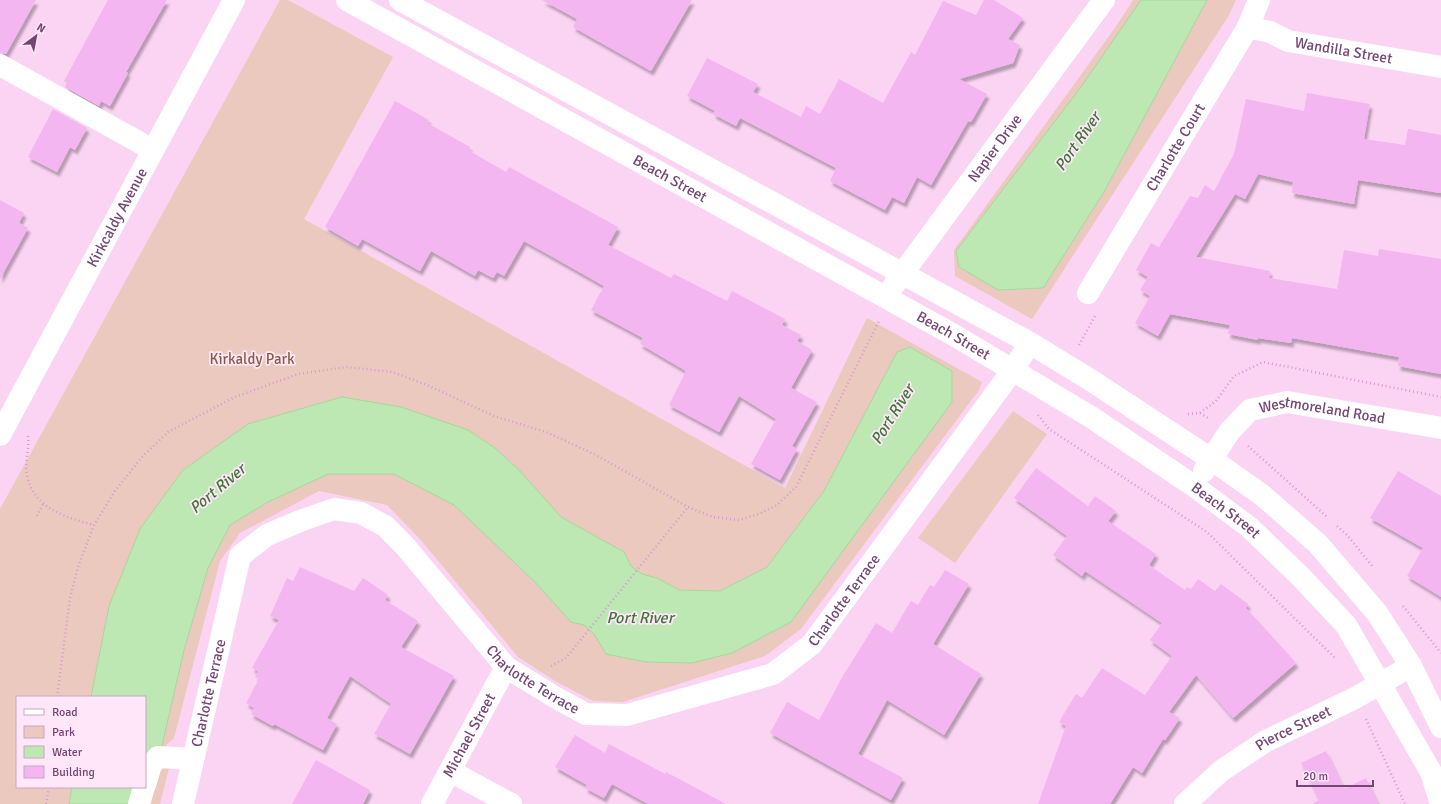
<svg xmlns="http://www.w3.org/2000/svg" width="1441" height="804" viewBox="0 0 1441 804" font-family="Signika,sans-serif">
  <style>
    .residential { fill: #fad4f2; fill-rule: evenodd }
    .green { fill: #ebc9be; fill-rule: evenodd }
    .water { fill: #bde7b3; stroke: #a5da99 }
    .building { fill: #f4b6f0; filter: url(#shadow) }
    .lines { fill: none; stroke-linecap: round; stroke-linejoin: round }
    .path { stroke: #d999d5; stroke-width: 2.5; stroke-dasharray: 1 3; stroke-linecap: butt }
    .minor { stroke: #fff; stroke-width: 22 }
    .labels { text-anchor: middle; stroke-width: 3.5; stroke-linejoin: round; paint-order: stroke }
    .street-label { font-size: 15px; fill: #754674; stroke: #ffe7f9 }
    .park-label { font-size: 15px; fill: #885c42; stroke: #ffe7f9 }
    .water-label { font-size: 16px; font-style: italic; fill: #417437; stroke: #ffe7f9 }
  </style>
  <defs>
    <filter id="shadow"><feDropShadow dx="2.5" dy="4.5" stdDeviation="1" flood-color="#0004"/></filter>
  </defs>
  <rect width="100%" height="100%" fill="#fddff5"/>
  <path class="residential" d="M 0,0 L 1441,0 L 1441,804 L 0,804 ZM 17,697 L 145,697 L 145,787 L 17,787 Z"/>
  <path class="green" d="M 280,0 L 288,0 L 393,57 L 304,219 L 785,488 L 867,318 L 982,382 L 979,390 L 801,629 L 765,656 L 623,702 L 593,701 L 555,681 L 518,657 L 420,539 L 387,505 L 319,491 L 240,533 L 220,561 L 174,738 L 161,750 L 169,768 L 160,804 L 0,804 L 0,509 ZM 17,697 L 145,697 L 145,787 L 17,787 Z
    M 1133,0 L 1236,0 L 1229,15 L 1032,319 L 955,276 L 954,250 L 1117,25 Z
    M 1013,411 L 1047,434 L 955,563 L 918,538 Z"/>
  <path class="water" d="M 1141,0 L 1207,0 L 1104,192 L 1043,288 L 998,290 L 959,267 L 956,251 L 1081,87 Z
    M 910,347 L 952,371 L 952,402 L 791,622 L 732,653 L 692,663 L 646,662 L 606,654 L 594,634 L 584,625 L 571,622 L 535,582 L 454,505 L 394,474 L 328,474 L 268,502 L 230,525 L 208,568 L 184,650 L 161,750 L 145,762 L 145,697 L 91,697 L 109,606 L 140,529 L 183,470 L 248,424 L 342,397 L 401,407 L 468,430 L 495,448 L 520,471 L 561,517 L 624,552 L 631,566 L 642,574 L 657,578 L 679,590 L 720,591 L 767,567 L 824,491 L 897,352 Z
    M 72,787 L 138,787 L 133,804 L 69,804 Z"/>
  <path class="building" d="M 0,0 L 36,0 L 6,54 L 0,53 Z
    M 108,0 L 167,0 L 126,72 L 128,73 L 110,106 L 101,101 L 99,106 L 65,87 L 67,83 L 64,81 Z
    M 542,0 L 692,0 L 651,71 L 573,27 L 577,19 Z
    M 984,0 L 994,0 L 1023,18 L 1008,39 L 1020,45 L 1013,63 L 959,79 L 987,94 L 971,122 L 968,121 L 931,185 L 917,177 L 904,203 L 892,197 L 885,210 L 830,181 L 836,168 L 740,118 L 736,126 L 713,114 L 715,111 L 687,96 L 707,58 L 758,84 L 753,92 L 801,117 L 806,106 L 820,114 L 839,79 L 883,103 L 911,52 L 915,55 L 943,1 L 976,15 Z
    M 1307,93 L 1370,104 L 1364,139 L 1405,145 L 1408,129 L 1441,135 L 1441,193 L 1358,180 L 1354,204 L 1292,193 L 1293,182 L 1258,174 L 1245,199 L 1235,194 L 1196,257 L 1270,271 L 1269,278 L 1337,289 L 1344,250 L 1378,256 L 1379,249 L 1441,259 L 1441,374 L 1398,366 L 1399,357 L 1292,338 L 1291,343 L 1258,338 L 1258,340 L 1228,334 L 1230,325 L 1170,314 L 1158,336 L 1135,323 L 1150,296 L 1140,290 L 1148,277 L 1136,270 L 1151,243 L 1159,247 L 1190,196 L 1198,198 L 1205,185 L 1214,191 L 1234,154 L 1246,99 L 1304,111 Z
    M 395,101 L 429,120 L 427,123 L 470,147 L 468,150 L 506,172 L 509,167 L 618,227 L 608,245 L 671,278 L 674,274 L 727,301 L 732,291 L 785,319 L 782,325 L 801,335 L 797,341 L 812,350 L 791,388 L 817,402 L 792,446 L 797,449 L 780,480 L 751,464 L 776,419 L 739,396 L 719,432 L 669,405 L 686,371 L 640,344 L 643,338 L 591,310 L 604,286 L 551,256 L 524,241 L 504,276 L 497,272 L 493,278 L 478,270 L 475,276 L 431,251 L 420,271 L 362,239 L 358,246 L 325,227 Z
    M 53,109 L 87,128 L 75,150 L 70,147 L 57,172 L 28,157 Z
    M 0,200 L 24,213 L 19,223 L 28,228 L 0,279 Z
    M 1036,468 L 1088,506 L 1095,496 L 1116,511 L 1108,521 L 1156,554 L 1149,565 L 1185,590 L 1187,587 L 1191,589 L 1198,579 L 1215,591 L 1221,584 L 1248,604 L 1246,608 L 1296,663 L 1233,718 L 1196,675 L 1169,712 L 1180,718 L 1165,740 L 1163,739 L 1142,773 L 1133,767 L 1110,804 L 1038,804 L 1066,726 L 1059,722 L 1076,694 L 1082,698 L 1102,668 L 1145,695 L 1172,656 L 1150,640 L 1162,623 L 1085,571 L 1082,576 L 1053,555 L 1067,536 L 1014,498 Z
    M 1398,471 L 1441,496 L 1441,597 L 1407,576 L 1423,548 L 1370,518 Z
    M 300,567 L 354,591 L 363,578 L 388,595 L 385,600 L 418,621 L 401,647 L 454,676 L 410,754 L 374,734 L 391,704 L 350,676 L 327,718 L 337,724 L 323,750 L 274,724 L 273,726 L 251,714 L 254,708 L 246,703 L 259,679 L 255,677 L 258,671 L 252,668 L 279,620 L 270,616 L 287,578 L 293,581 Z
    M 945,570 L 969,584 L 933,644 L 981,674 L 944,735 L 887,700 L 858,754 L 903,778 L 891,800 L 770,733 L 787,702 L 819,720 L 844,674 L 876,623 L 892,633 L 911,601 L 918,605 L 930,585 L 934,587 Z
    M 575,735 L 605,753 L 609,744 L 665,774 L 666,772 L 726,804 L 648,804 L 612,784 L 604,798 L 585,788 L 587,785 L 555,767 Z
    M 1326,751 L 1344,789 L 1366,778 L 1378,804 L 1312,804 L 1319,800 L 1301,763 Z
    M 316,760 L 370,790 L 363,804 L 292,804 Z"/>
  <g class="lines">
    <path class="path" d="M 1079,345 L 1095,316
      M 1200,413 L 1216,401 L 1234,376 L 1263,362 L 1441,397
      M 1188,414 L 1200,413 L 1208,418
      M 1038,415 L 1049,429 L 1207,532 L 1336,659
      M 28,436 C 30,449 24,462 27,475 C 33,508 66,518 94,525
      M 1248,446 L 1327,517
      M 37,516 L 43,504
      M 1337,526 L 1347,535 L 1373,567
      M 1403,606 L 1441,653
      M 551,666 L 566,658 L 688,507
      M 57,697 L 70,598 L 78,567 L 94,525 L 115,491 L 142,457 L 168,432 L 235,397 L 298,374 L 347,367 L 392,372 L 427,385 L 494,416 L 546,432 L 596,455 L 688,507 L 713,517 L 739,520 L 759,514 L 777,505 L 796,487 L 879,321
      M 1366,719 L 1405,804
      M 46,804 L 49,787"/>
    <g class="minor">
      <path id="s1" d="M 347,0 L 952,334 L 1091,417 L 1194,486 L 1249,527 L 1300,576 L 1346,625 L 1431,772 L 1441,804"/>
      <path d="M 400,0 L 1030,343 L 1092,381 L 1211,459 L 1262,495 L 1318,544 L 1377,613 L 1411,666 L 1441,727"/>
      <path id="s2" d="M 1248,27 L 1270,32 L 1288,41 L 1441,67"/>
      <path d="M 0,65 L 153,150"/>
      <path id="s3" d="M 894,285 L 1104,0"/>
      <path id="s4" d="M 1088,293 L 1248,27 L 1259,0"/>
      <path id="s5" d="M 0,435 L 234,0"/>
      <path id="s6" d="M 1204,471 L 1229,432 L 1250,410 L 1287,402 L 1441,428"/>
      <path d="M 450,771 L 511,804"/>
      <path d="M 145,785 L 151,765 L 158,757 L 193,759"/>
      <path d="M 139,804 L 144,787"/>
      <path id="s7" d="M 183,804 L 240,556 L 267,535 L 300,521 L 334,509 L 361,513 L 385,526 L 404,545 L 506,667 L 558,699 L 586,714 L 627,715 L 773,674 L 812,644 L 1012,371 L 1030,343"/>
      <path id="s8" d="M 432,804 L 506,667"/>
      <path id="s9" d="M 1185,804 L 1221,771 L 1266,741 L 1355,698 L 1411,666"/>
    </g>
  </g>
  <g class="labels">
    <g class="street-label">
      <text dy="5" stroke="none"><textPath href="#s2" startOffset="99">Wandilla Street</textPath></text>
      <text dy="5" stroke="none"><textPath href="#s4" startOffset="170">Charlotte Court</textPath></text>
      <text dy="5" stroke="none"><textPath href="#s3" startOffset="170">Napier Drive</textPath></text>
      <text dy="5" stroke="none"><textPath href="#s1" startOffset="369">Beach Street</textPath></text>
      <text dy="5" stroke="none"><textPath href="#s5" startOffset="247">Kirkcaldy Avenue</textPath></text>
      <text dy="5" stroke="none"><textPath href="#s1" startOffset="693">Beach Street</textPath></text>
      <text dy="5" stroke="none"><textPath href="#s6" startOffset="150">Westmoreland Road</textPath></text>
      <text dy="5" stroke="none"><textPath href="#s1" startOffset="1017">Beach Street</textPath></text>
      <text dy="5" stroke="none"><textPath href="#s7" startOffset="990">Charlotte Terrace</textPath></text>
      <text dy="5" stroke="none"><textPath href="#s7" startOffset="630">Charlotte Terrace</textPath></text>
      <text dy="5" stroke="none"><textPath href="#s7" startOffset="114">Charlotte Terrace</textPath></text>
      <text dy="5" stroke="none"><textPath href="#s9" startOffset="133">Pierce Street</textPath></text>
      <text dy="5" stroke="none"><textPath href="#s8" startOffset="78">Michael Street</textPath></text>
    </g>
    <g class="park-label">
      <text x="252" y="364">Kirkaldy Park</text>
    </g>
    <g class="water-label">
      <text transform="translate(1077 141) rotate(-55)" y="6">Port River</text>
      <text transform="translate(892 414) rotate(-58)" y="6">Port River</text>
      <text transform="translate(217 488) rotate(-40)" y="6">Port River</text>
      <text x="640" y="623">Port River</text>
    </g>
  </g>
  <rect x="16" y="696" width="130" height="92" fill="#ffe7f9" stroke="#c8a7c4"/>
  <rect x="24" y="709" width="20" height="6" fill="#ffffff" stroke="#c8a7c4"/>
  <text x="52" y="716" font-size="12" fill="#754674">Road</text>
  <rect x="24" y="726" width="20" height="12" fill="#ebc9be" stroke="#c8a7c4"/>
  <text x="52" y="736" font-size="12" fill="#754674">Park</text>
  <rect x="24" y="746" width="20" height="12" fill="#bde7b3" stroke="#c8a7c4"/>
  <text x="52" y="756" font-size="12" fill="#754674">Water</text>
  <rect x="24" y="766" width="20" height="12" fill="#f4b6f0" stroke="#c8a7c4"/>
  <text x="52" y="776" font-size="12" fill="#754674">Building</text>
  <g transform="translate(36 36) rotate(32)" stroke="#ffe7f9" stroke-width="3" paint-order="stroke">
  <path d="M0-3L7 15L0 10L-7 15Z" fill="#754674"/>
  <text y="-6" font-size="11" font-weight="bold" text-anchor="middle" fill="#754674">N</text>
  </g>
  <path d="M1297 780v6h76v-6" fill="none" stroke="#754674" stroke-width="2"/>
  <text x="1303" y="780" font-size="12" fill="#754674" stroke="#ffe7f9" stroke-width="3" paint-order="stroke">20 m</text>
</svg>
